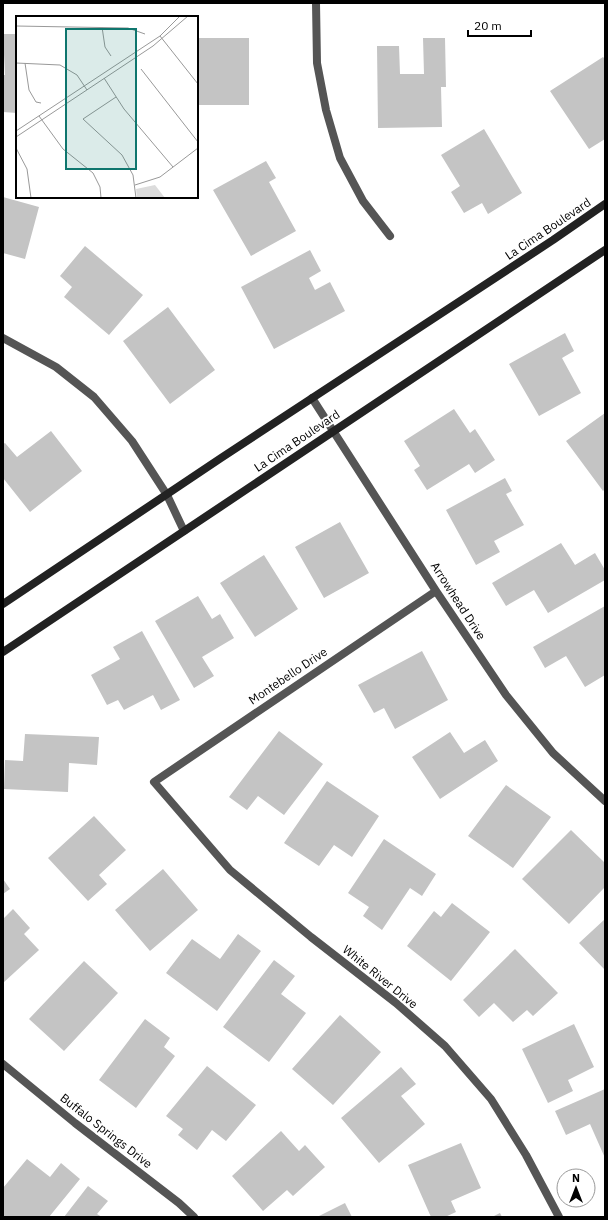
<svg xmlns="http://www.w3.org/2000/svg" width="608" height="1220" viewBox="0 0 608 1220" font-family="'IBM Plex Sans',sans-serif">
  <style>
    .building { fill: #c4c4c4 }
    .lines { fill: none; stroke-linecap: round; stroke-linejoin: round }
    .street { stroke: #555; stroke-width: 8 }
    .secondary { stroke: #222; stroke-width: 8 }
    .labels { text-anchor: middle; stroke-width: 4; stroke-linejoin: round; paint-order: stroke }
    .street-label { font-size: 12px; fill: #000; stroke: #fff }
    .inset-road { fill: none; stroke: #999; stroke-width: 1 }
    .view { fill: #0f766e; fill-opacity: 0.15; stroke: #0f766e; stroke-width: 2 }
    .inset-edge { fill: none; stroke: #000; stroke-width: 2 }
  </style>
  <rect width="100%" height="100%" fill="#fff"/>
  <path class="building" d="M 3,34 L 17,34 L 17,113 L 3,112 L 3,75 L 5,75 Z
    M 197,38 L 249,38 L 249,105 L 197,105 Z
    M 423,38 L 445,38 L 446,87 L 441,87 L 442,127 L 378,128 L 377,46 L 399,46 L 400,74 L 424,74 Z
    M 603,57 L 605,59 L 605,139 L 589,149 L 550,91 Z
    M 484,129 L 522,193 L 488,214 L 482,203 L 464,213 L 451,192 L 460,186 L 441,155 Z
    M 266,161 L 276,178 L 269,182 L 296,231 L 251,256 L 213,190 Z
    M 3,197 L 39,207 L 25,259 L 3,253 Z
    M 85,246 L 143,295 L 109,335 L 64,297 L 72,287 L 60,276 Z
    M 310,250 L 321,271 L 309,278 L 315,290 L 330,282 L 345,311 L 274,349 L 241,287 Z
    M 168,307 L 215,370 L 170,404 L 123,341 Z
    M 565,333 L 574,351 L 562,358 L 581,393 L 539,416 L 509,364 Z
    M 454,409 L 470,433 L 475,429 L 495,460 L 475,473 L 469,464 L 427,490 L 414,470 L 420,466 L 404,441 Z
    M 605,413 L 605,489 L 603,491 L 566,441 Z
    M 51,431 L 82,471 L 30,512 L 3,478 L 3,444 L 5,443 L 17,457 Z
    M 505,478 L 512,491 L 506,494 L 524,525 L 494,541 L 500,552 L 476,565 L 446,510 Z
    M 340,522 L 369,573 L 324,598 L 295,547 Z
    M 561,543 L 575,565 L 595,553 L 605,570 L 605,580 L 548,613 L 534,590 L 506,606 L 492,583 Z
    M 264,555 L 298,609 L 255,637 L 220,583 Z
    M 198,596 L 212,619 L 220,614 L 234,638 L 202,657 L 214,676 L 194,688 L 155,621 Z
    M 605,606 L 605,663 L 604,663 L 605,675 L 585,687 L 566,656 L 545,668 L 533,647 Z
    M 142,631 L 180,700 L 161,710 L 153,695 L 124,710 L 118,700 L 107,705 L 91,675 L 120,659 L 113,647 Z
    M 422,651 L 448,700 L 395,729 L 384,708 L 374,713 L 358,685 Z
    M 279,731 L 323,764 L 284,815 L 258,796 L 247,810 L 229,797 Z
    M 450,732 L 464,753 L 485,740 L 498,761 L 440,799 L 412,757 Z
    M 25,734 L 99,737 L 97,765 L 69,763 L 68,792 L 4,789 L 5,760 L 23,761 Z
    M 327,781 L 379,816 L 352,857 L 334,845 L 319,866 L 284,843 Z
    M 506,785 L 551,817 L 513,868 L 468,836 Z
    M 94,816 L 126,850 L 99,875 L 107,884 L 88,901 L 48,858 Z
    M 571,830 L 605,863 L 605,887 L 569,924 L 522,879 Z
    M 384,839 L 436,874 L 422,896 L 410,888 L 382,930 L 363,916 L 369,907 L 348,893 Z
    M 163,869 L 198,910 L 150,951 L 115,910 Z
    M 3,879 L 10,889 L 3,894 Z
    M 452,903 L 490,932 L 451,981 L 407,946 L 434,911 L 441,917 Z
    M 13,909 L 30,928 L 24,934 L 39,950 L 3,983 L 3,919 Z
    M 605,919 L 605,970 L 579,943 Z
    M 238,934 L 261,951 L 217,1011 L 166,973 L 192,939 L 220,959 Z
    M 515,949 L 558,993 L 533,1016 L 527,1010 L 513,1022 L 494,1003 L 479,1017 L 463,1000 Z
    M 274,960 L 295,976 L 281,994 L 306,1013 L 269,1062 L 223,1027 Z
    M 84,961 L 118,993 L 64,1051 L 29,1019 Z
    M 340,1015 L 381,1052 L 333,1105 L 292,1069 Z
    M 145,1019 L 170,1038 L 164,1047 L 175,1056 L 136,1108 L 99,1080 Z
    M 574,1024 L 594,1067 L 568,1080 L 573,1091 L 548,1103 L 522,1049 Z
    M 207,1066 L 256,1105 L 226,1141 L 212,1130 L 197,1150 L 178,1135 L 183,1129 L 166,1116 Z
    M 401,1067 L 416,1084 L 401,1096 L 425,1124 L 379,1163 L 341,1118 Z
    M 605,1089 L 605,1158 L 590,1124 L 566,1135 L 555,1111 Z
    M 281,1131 L 299,1151 L 305,1145 L 325,1167 L 293,1196 L 287,1190 L 263,1211 L 232,1176 Z
    M 461,1143 L 481,1188 L 451,1201 L 456,1212 L 445,1217 L 431,1217 L 408,1165 Z
    M 27,1159 L 50,1177 L 61,1163 L 80,1179 L 49,1217 L 3,1217 L 3,1188 Z
    M 88,1186 L 108,1201 L 97,1214 L 102,1217 L 64,1217 Z
    M 345,1203 L 352,1217 L 317,1217 Z
    M 500,1213 L 502,1217 L 492,1217 Z"/>
  <g class="lines">
    <path class="street" d="M 316,3 L 317,63 L 326,110 L 340,158 L 363,201 L 390,236
      M 3,338 L 56,367 L 94,397 L 132,441 L 167,495 L 184,531
      M 312,398 L 436,591 L 506,695 L 553,753 L 605,801
      M 436,591 L 154,782 L 230,870 L 311,937 L 396,1003 L 445,1046 L 491,1099 L 526,1155 L 559,1217
      M 3,1064 L 75,1123 L 179,1203 L 194,1217"/>
    <path class="secondary" d="M 3,604 L 221,458 L 553,240 L 605,204
      M 3,652 L 605,250"/>
  </g>
  <g class="labels">
    <g class="street-label">
      <text transform="translate(548 229) rotate(-34)" y="4">La Cima Boulevard</text>
      <text transform="translate(297 441) rotate(-34)" y="4">La Cima Boulevard</text>
      <text transform="translate(458 601) rotate(57)" y="4">Arrowhead Drive</text>
      <text transform="translate(288 676) rotate(-34)" y="4">Montebello Drive</text>
      <text transform="translate(380 977) rotate(39)" y="4">White River Drive</text>
      <text transform="translate(106 1131) rotate(38)" y="4">Buffalo Springs Drive</text>
    </g>
  </g>
  <g transform="translate(16 16)">
    <rect width="182" height="182" fill="#fff"/>
    <path d="M 139,169 L 149,182 L 121,182 L 120,173 Z" fill="#dcdcdc"/>
    <path class="inset-road" d="M 0,10 L 112,12 L 129,18M 86,11 L 89,31 L 95,40M 144,20 L 182,68M 0,47 L 44,49 L 61,59 L 71,74M 9,47 L 13,74 L 20,86 L 25,87M 125,53 L 182,126M 88,62 L 108,93 L 157,151M 100,81 L 67,103 L 106,139 L 117,159 L 120,182M 23,100 L 47,133 L 77,157 L 84,171 L 85,182M 0,115 L 144,20 L 164,0M 0,121 L 137,30 L 172,0M 0,132 L 11,153 L 15,182M 119,169 L 144,161 L 182,132"/>
    <path class="view" d="M 50,13 L 120,13 L 120,153 L 50,153 Z"/>
    <rect width="182" height="182" class="inset-edge"/>
  </g>
  <rect width="608" height="1220" fill="none" stroke="#000000" stroke-width="8"/>
  <g transform="translate(576 1188)"><circle r="19" fill="#ffffff" stroke="#999999"/>
  <path d="M0-3L7 15L0 10L-7 15Z" fill="#000000"/>
  <text y="-6" font-size="11" font-weight="bold" text-anchor="middle" fill="#000000">N</text>
  </g>
  <path d="M468 30v6h63v-6" fill="none" stroke="#000000" stroke-width="2"/>
  <text x="474" y="30" font-size="12" fill="#000000" stroke="#ffffff" stroke-width="3" paint-order="stroke">20 m</text>
</svg>
